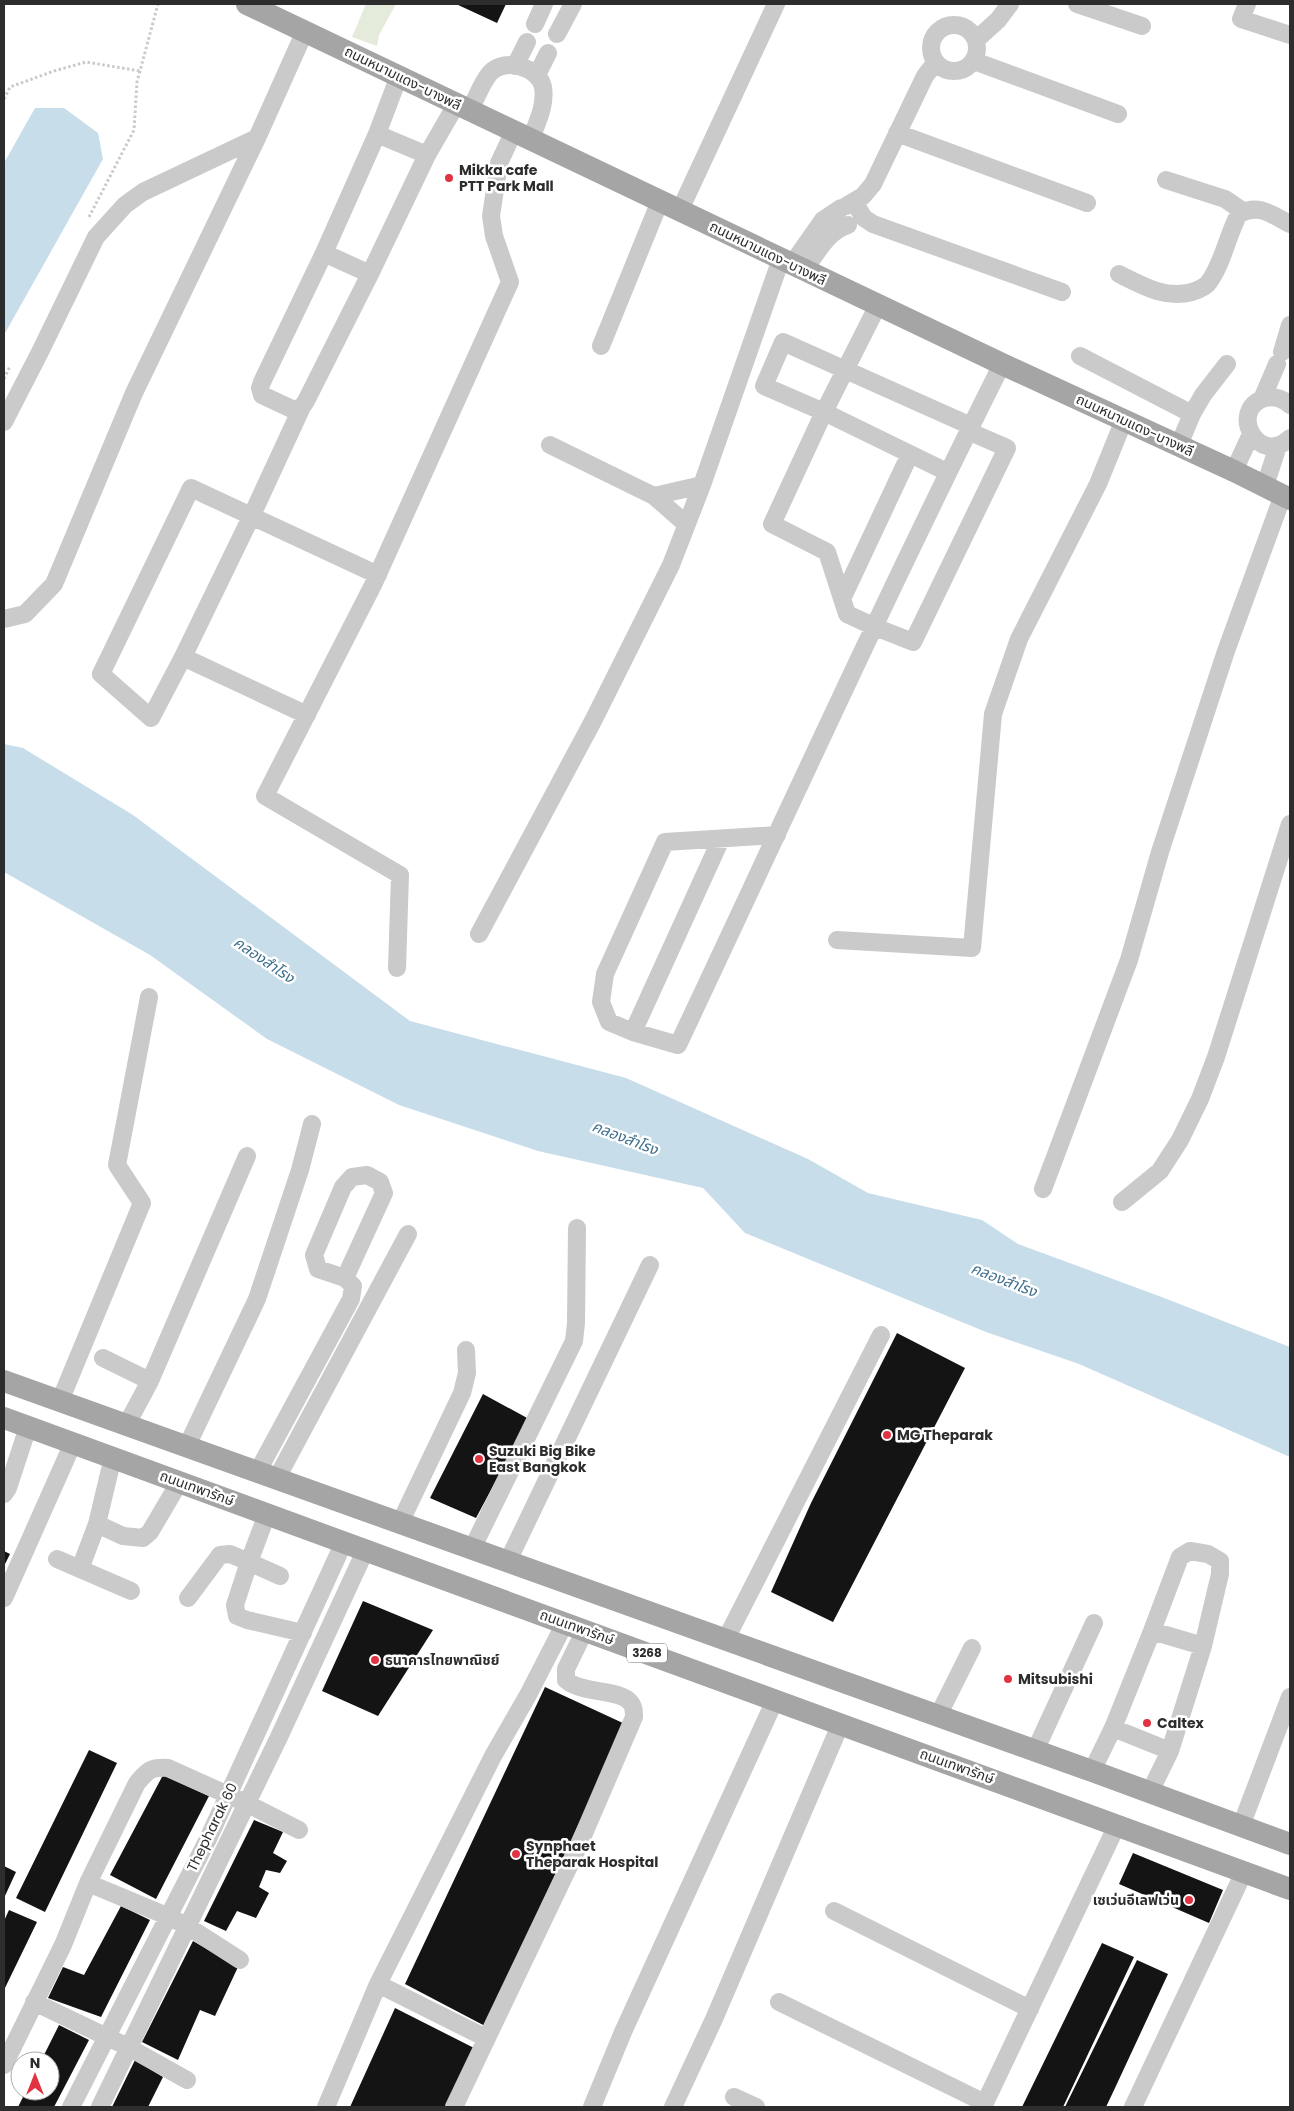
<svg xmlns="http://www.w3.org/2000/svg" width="1294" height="2111" viewBox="0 0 1294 2111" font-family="Poppins,'Noto Sans Thai',sans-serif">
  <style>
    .green { fill: #e4ebdb }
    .water { fill: #c8ddea }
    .building { fill: #141414 }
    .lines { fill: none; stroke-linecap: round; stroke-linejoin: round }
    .path { stroke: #cacaca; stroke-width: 3; stroke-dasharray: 2.5 2.5; stroke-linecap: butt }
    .minor { stroke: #cacaca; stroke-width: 18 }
    .major { stroke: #a5a5a5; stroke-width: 22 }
    .poi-dot { fill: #e13342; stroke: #fff; stroke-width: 2 }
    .labels { text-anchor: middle; stroke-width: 5; stroke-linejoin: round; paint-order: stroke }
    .shield { fill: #fff; stroke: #6c6c6c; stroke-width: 1 }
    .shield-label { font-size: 12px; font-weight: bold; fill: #2d2d2d }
    .street-label { font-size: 14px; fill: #2d2d2d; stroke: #fff }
    .poi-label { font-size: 14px; font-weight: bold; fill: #2d2d2d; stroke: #fff; text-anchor: start }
    .water-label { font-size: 15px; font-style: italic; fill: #3e6f8d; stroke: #fff }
  </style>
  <rect width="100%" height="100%" fill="#fff"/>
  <path class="green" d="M 366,4 L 396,4 L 379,35 L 377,46 L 352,37 Z"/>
  <path class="water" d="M 35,108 L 64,108 L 98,133 L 103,159 L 4,335 L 4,163 Z
    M 4,744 L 23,748 L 133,815 L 410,1021 L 626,1078 L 808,1159 L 868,1193 L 982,1220 L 1018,1244 L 1159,1296 L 1290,1347 L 1290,1457 L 1079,1364 L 986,1332 L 745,1233 L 703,1188 L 538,1151 L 399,1105 L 267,1039 L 150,955 L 4,872 Z"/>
  <path class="building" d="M 456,4 L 506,4 L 497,23 Z
    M 897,1333 L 965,1368 L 833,1622 L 771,1592 L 811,1503 Z
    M 483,1394 L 529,1419 L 476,1518 L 430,1498 Z
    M 4,1551 L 10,1554 L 4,1566 Z
    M 363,1601 L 433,1630 L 378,1716 L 322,1691 Z
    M 545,1687 L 625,1724 L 485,2026 L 405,1984 Z
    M 89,1750 L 117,1763 L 45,1912 L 16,1898 Z
    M 163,1775 L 209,1796 L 156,1899 L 110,1875 Z
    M 254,1820 L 283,1832 L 273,1853 L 287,1861 L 280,1873 L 266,1870 L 259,1887 L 269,1893 L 256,1918 L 237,1911 L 226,1931 L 204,1921 Z
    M 1133,1853 L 1223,1890 L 1209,1923 L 1119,1884 Z
    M 4,1866 L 16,1872 L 4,1898 Z
    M 121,1906 L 150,1920 L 101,2017 L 48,1998 L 63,1967 L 84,1975 Z
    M 9,1910 L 37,1922 L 4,1990 L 4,1921 Z
    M 193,1941 L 238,1967 L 215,2016 L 200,2010 L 178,2060 L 142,2042 Z
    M 1102,1943 L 1134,1957 L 1080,2071 L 1063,2107 L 1022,2107 Z
    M 1137,1960 L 1168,1974 L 1115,2088 L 1106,2107 L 1065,2107 Z
    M 395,2008 L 480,2051 L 452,2107 L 350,2107 Z
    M 59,2025 L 89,2040 L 54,2107 L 18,2107 L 26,2091 L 50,2091 L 50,2061 L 41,2061 Z
    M 135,2060 L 163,2077 L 148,2107 L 112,2107 Z"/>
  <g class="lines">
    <path class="path" d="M 4,99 L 10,87 L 54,71 L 86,62 L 140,71
      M 89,217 L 134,130 L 137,82 L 158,4
      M 4,379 L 10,366"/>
    <path class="minor" d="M 1077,4 L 1142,26
      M 1247,4 L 1241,19 L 1290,35
      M 535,24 L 544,4
      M931 48a23 23 0 1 1 46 0a23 23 0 1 1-46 0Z
      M 557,34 L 573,4
      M 977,39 L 998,20 L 1010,4
      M 974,61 L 1118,114
      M 515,66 L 527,42
      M 537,75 L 548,53
      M 399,76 L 377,134 L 427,155 L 457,103
      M 470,110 C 476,99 482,82 490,73 C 504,57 539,67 543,87 C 546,106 537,122 531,139
      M 897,133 L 1087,203
      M 377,134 L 324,253 L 370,274 L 427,155
      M 1166,180 L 1225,199 L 1244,212
      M 854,202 L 864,218 L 873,224 L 1062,292
      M 846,206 L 863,196 L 873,184 L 925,76 L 935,63
      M 680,210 L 776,4
      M 324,253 L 262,382 L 260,388 L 262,395 L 294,410 L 302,407 L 306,401 L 370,274
      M 792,264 L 823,220 L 841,208
      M 804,270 C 817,254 827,231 848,225
      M 1119,274 C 1143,286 1165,299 1192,292 C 1198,290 1206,287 1209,282 C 1223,263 1227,236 1239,214 C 1259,203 1272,215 1290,224
      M 878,305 L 824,412 L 772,524 L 827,552 L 847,614 L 875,627 L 913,642 L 1007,448 L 968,431
      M 601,346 L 660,201
      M 1282,352 L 1290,325
      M 1080,356 L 1192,414
      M 1262,399 L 1277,364
      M 1290,405 C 1283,399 1274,396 1265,398 C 1227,410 1259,468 1290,438
      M 4,422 L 40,352 L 96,237 L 125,205 L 143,192 L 257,138 L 305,31
      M 550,445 L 654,496 L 686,524
      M 1179,445 L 1192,414 L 1203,395 L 1227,364
      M 1234,471 L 1251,434
      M 947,472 L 824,412 L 764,386 L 783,342 L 971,426
      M 1265,486 L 1278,446
      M 654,496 L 702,485
      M 842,599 L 910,454
      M 4,619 L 25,614 L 54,584 L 134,393 L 257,138
      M 183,657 L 252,515 L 302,407
      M 307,715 L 183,657 L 151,718 L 101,674 L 191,488 L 378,575
      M 777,835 L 665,842 L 605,974 L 601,1002 L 609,1022 L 633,1032 L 678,1045 C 785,818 889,589 1002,364
      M 479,934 L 593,721 L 671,565 L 702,485 L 781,259
      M 837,940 L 972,948 L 993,714 L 1019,639 L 1098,484 L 1124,420
      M 397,968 L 400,875 L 265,796 L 373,585 L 510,282 L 494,236 L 491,216 L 499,163 L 514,131
      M 633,1032 L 721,839
      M 1043,1189 L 1129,960 L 1160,852 L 1226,651 L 1283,495
      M 1122,1202 L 1160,1171 L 1180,1140 L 1200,1099 L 1216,1057 L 1290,824
      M 103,1358 L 150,1381 L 127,1424
      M 150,1381 L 247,1156
      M 60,1401 L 142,1203 L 117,1165 L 149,997
      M 187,1446 L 257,1299 L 300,1170 L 312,1124
      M 113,1457 L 97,1524 L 123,1536 L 143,1538 L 150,1532 L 180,1481
      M 258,1471 L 351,1299 L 353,1286 L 345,1278 L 318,1269 L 314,1255 L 343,1187 L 352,1177 L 367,1175 L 380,1182 L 384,1193 L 345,1278
      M 277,1478 L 408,1234
      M 4,1494 L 8,1488 L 28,1427
      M 400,1523 L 462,1393 L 467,1373 L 466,1350
      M 472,1549 L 574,1341 L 576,1323 L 577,1228
      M 57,1559 L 131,1591
      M 508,1561 L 650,1265
      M 80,1569 L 97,1524
      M 280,1576 L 249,1562 L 235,1605 L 237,1616 L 247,1620 L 303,1633
      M 4,1598 L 73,1443
      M 188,1598 L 220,1555 L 230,1554 L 249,1562 L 267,1514
      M 1152,1631 L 1180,1557 L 1190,1551 L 1208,1554 L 1220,1561 L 1220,1574 L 1203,1646
      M 726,1639 L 881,1335
      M 938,1716 L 972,1648
      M 1113,1728 L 1170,1751
      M 1035,1751 L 1094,1623
      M 1092,1771 L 1113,1728 L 1152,1631 L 1203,1646 L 1170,1751 L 1150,1792
      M 1241,1826 L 1290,1697
      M 88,1883 L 167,1916 L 187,1926 L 240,1960
      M 834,1911 L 1030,2009
      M 378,1984 L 486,2038
      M 34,2002 L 128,2047 L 187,2080
      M 779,2002 L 985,2103
      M 4,2065 L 63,1945 L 88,1883 L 137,1783 C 148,1770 151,1767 168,1768 L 246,1803 L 299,1830
      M 734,2097 L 756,2107
      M 71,2107 L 208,1839 L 344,1542
      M 100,2107 L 279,1737 L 366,1549
      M 326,2107 L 378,1984 L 493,1756 L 528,1695 L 565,1623
      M 454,2107 L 579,1845 L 634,1717 C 634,1712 634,1706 630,1702 C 620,1689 582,1694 566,1680 L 566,1669 L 585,1630
      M 592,2107 L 623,2032 L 775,1700
      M 673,2107 L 714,2019 L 841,1723
      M 983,2107 L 1117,1825
      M 1133,2107 L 1244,1872"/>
    <path class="major" d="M 247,4 L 1002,364 L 1234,471 L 1290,499
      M 4,1381 L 1092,1771 L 1290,1844
      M 4,1418 L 1290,1889"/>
  </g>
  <g class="poi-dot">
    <circle cx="449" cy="178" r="5"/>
    <circle cx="887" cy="1435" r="5"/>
    <circle cx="479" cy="1459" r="5"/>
    <circle cx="375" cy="1660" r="5"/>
    <circle cx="1008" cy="1679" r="5"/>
    <circle cx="1147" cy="1723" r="5"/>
    <circle cx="516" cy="1854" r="5"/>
    <circle cx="1189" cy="1900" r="5"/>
  </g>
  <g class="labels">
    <rect class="shield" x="627" y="1643.5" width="40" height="19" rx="4"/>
    <g class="shield-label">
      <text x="647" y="1657">3268</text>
    </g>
    <g class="street-label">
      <text transform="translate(403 78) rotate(26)" y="5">ถนนหนามแดง-บางพลี</text>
      <text transform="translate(768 253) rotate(26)" y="5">ถนนหนามแดง-บางพลี</text>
      <text transform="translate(1135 425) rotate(25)" y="5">ถนนหนามแดง-บางพลี</text>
      <text transform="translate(197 1488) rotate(20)" y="5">ถนนเทพารักษ์</text>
      <text transform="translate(577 1627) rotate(20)" y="5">ถนนเทพารักษ์</text>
      <text transform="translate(957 1766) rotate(20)" y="5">ถนนเทพารักษ์</text>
      <text transform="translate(212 1827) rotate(-64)" y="5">Thepharak 60</text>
    </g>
    <g class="poi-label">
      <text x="459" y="175">Mikka cafe<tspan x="459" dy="16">PTT Park Mall</tspan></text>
      <text x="897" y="1440">MG Theparak</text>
      <text x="489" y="1456">Suzuki Big Bike<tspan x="489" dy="16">East Bangkok</tspan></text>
      <text x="385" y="1665">ธนาคารไทยพาณิชย์</text>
      <text x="1018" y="1684">Mitsubishi</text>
      <text x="1157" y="1728">Caltex</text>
      <text x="526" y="1851">Synphaet<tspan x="526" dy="16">Theparak Hospital</tspan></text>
      <text x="1179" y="1905" text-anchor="end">เซเว่นอีเลฟเว่น</text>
    </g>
    <g class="water-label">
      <text transform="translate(264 960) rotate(34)" y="5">คลองสำโรง</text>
      <text transform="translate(625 1138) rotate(21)" y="5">คลองสำโรง</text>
      <text transform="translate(1004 1280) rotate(21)" y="5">คลองสำโรง</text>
    </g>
  </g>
  <rect width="1294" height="2111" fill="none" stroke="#2d2d2d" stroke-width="10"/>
  <g transform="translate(35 2076)"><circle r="24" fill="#ffffff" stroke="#ababab"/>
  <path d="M0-4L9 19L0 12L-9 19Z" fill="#e13342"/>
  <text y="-8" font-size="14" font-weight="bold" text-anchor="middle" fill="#2d2d2d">N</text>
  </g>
</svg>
